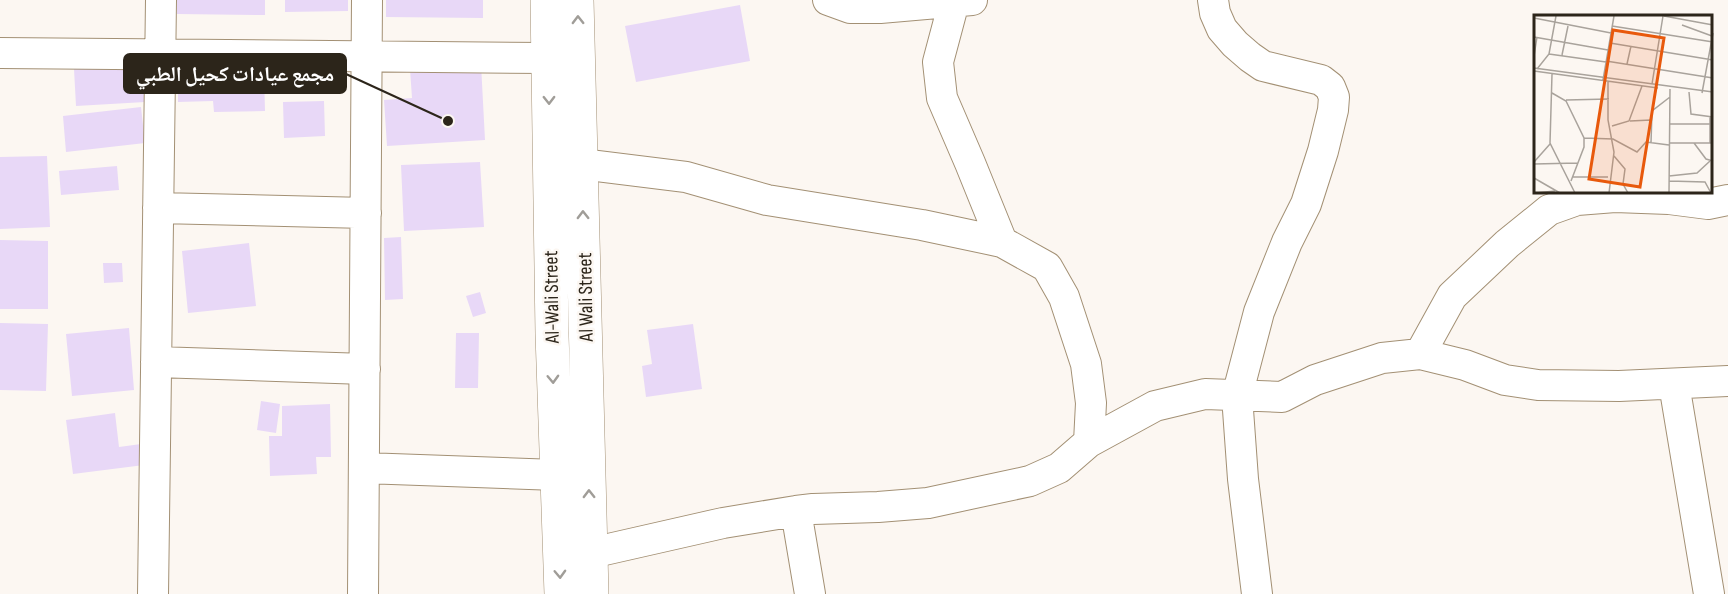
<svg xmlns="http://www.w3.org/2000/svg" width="1728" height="594" viewBox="0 0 1728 594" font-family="'Sofia Sans Condensed','Noto Naskh Arabic',sans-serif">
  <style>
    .building { fill: #e8d8f7 }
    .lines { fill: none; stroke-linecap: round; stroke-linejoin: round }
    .minor-casing { stroke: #a39074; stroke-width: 32 }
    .tertiary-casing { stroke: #a39074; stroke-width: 34 }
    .minor { stroke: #fff; stroke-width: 30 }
    .tertiary { stroke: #fff; stroke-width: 33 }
    .oneway { stroke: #a09d98 }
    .labels { text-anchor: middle; stroke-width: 5; stroke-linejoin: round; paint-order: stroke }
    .street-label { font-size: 20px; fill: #2c251a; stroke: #fcf7f2 }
    .inset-road { fill: none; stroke: #a9a39c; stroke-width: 1.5 }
    .view { fill: #e8590c; fill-opacity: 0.15; stroke: #e8590c; stroke-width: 3 }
    .inset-edge { fill: none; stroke: #2c251a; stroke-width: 3 }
    .leader { fill: none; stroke: #2c251a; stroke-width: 2 }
    .callout-dot { fill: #2c251a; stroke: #fcf7f2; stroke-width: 2 }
    .callout { fill: #2c251a; stroke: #2c251a; stroke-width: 2 }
    .callout-label { font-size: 21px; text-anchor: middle; font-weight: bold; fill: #fff }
  </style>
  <rect width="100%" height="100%" fill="#fcf7f2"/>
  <path class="building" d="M 177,0 L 265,0 L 265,15 L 177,14 Z
    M 285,0 L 348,0 L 348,11 L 285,12 Z
    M 386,0 L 483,0 L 483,18 L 386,17 Z
    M 740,5 L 750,61 L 636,82 L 625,26 Z
    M 481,64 L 485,140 L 387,146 L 384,100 L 412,98 L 410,69 Z
    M 143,65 L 145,102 L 76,106 L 74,69 Z
    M 264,73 L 265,111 L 214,112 L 213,101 L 178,102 L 178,75 Z
    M 324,101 L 325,136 L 284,138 L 283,102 Z
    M 141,107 L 145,143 L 66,152 L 63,116 Z
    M 47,156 L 50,227 L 0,229 L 0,157 Z
    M 480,162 L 484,227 L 404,231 L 401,165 Z
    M 117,166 L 119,190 L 61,195 L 59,171 Z
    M 401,237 L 403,299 L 385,300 L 384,238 Z
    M 0,240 L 48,241 L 48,309 L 0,309 Z
    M 249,243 L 256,306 L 188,313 L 182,251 Z
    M 103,263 L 122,263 L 123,282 L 104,283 Z
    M 480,292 L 486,313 L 473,317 L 466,296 Z
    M 0,323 L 48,324 L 46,391 L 0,390 Z
    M 693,324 L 702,389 L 646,397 L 642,366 L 652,364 L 647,330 Z
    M 129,328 L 134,390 L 72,396 L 66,334 Z
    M 456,333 L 479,333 L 478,388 L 455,388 Z
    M 261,401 L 280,404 L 276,433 L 257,430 Z
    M 330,404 L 331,457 L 316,457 L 317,474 L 270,476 L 269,436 L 282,436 L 282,406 Z
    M 115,413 L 119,447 L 141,444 L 144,465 L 73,474 L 66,420 Z"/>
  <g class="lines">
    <defs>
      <path id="minor" d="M 828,0 L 850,8 L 880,8 L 972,0
        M 1213,0 L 1215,13 L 1222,29 L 1235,44 L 1250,57 L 1263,66 L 1321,80 L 1330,87 L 1334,97 L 1333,110 L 1323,151 L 1306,204 L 1287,242 L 1259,312 L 1237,396 L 1243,479 L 1257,594
        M 954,2 L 938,62 L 942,98 L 970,163 L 1002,242
        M 0,53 L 548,58
        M 581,164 L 686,177 L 767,200 L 922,225 L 1002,242 L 1047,267 L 1064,297 L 1086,364 L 1091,403 L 1089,442
        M 158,208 L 366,213
        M 1420,354 L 1452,296 L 1507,244 L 1549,210 L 1577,200 L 1615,197 L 1669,199 L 1708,204 L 1728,200
        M 156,362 L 365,369
        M 1674,384 L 1709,594
        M 364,468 L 557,475
        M 796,511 L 810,594
        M 591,553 L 723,523 L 796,511 L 813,509 L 878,507 L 928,503 L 1030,481 L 1059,468 L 1089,442 L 1155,406 L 1205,394 L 1282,397 L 1315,380 L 1382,358 L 1420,354 L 1465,365 L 1505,380 L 1538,385 L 1619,386 L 1728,381
        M 153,594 L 161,0
        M 363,594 L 367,0"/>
      <path id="tertiary" d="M 547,0 L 552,334 L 561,594
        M 577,0 L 592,594"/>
    </defs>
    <use href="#minor" class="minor-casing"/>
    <use href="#tertiary" class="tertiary-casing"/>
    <use href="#minor" class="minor"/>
    <use href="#tertiary" class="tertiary"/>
  </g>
  <defs><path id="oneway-chevron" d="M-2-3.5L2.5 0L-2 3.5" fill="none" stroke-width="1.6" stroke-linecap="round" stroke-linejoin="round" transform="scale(1.5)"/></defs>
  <g class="oneway">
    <use href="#oneway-chevron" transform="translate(578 20) rotate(-91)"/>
    <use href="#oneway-chevron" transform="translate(549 100) rotate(89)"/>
    <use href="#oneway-chevron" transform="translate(583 215) rotate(-91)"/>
    <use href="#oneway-chevron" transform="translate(553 379) rotate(88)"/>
    <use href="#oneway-chevron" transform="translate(589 494) rotate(-91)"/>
    <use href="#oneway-chevron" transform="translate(560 574) rotate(88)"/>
  </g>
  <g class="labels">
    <g class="street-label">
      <text transform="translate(551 297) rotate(-91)" y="7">Al-Wali Street</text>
      <text transform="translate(585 297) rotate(-91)" y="7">Al Wali Street</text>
    </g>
  </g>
  <g transform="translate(1534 15)">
    <rect width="178" height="178" fill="#fcf7f2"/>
    <path class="inset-road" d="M 130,1 L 179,10M 0,3 L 77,18M 148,10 L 178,21M 78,11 L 179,27M 0,22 L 74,35M 76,28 L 179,45M 15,39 L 72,47M 28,40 L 34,11M 0,41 L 3,22M 72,46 L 179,63M 93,49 L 97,31M 0,53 L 179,77M 3,54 L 15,39 L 22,1M 0,56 L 124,73M 18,59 L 16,128 L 41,178M 69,65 L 80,1M 74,66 L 74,105 L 80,137 L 75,178M 118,69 L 129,1M 155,77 L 157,99 L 179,102M 18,78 L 32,86 L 50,123 L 50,132 L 37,166M 168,78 L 179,18M 32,85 L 75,84M 176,102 L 176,128M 96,106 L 117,105M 136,109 L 176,109M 78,111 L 95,106 L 108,71M 50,123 L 79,124 L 103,137 L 112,127 L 135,130M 117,128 L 118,96 L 136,82M 135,128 L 179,128M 160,128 L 172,144 L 179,146M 80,141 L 91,154 L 89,169 L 94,178M 0,147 L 16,129M 0,149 L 44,148M 135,161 L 163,158 L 176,146M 38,162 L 74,162M 0,163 L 26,178M 135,166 L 171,167 L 177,178M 2,178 L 21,176M 135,178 L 136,74"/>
    <path class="view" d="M 79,15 L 130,23 L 106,172 L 55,164 Z"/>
    <rect width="178" height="178" class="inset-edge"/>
  </g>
  <path class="leader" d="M448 121L346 74"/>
  <circle class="callout-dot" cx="448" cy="121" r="6"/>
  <rect class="callout" x="124" y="54" width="222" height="39" rx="6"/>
  <g class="callout-label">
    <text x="235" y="81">مجمع عيادات كحيل الطبي</text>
  </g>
</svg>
